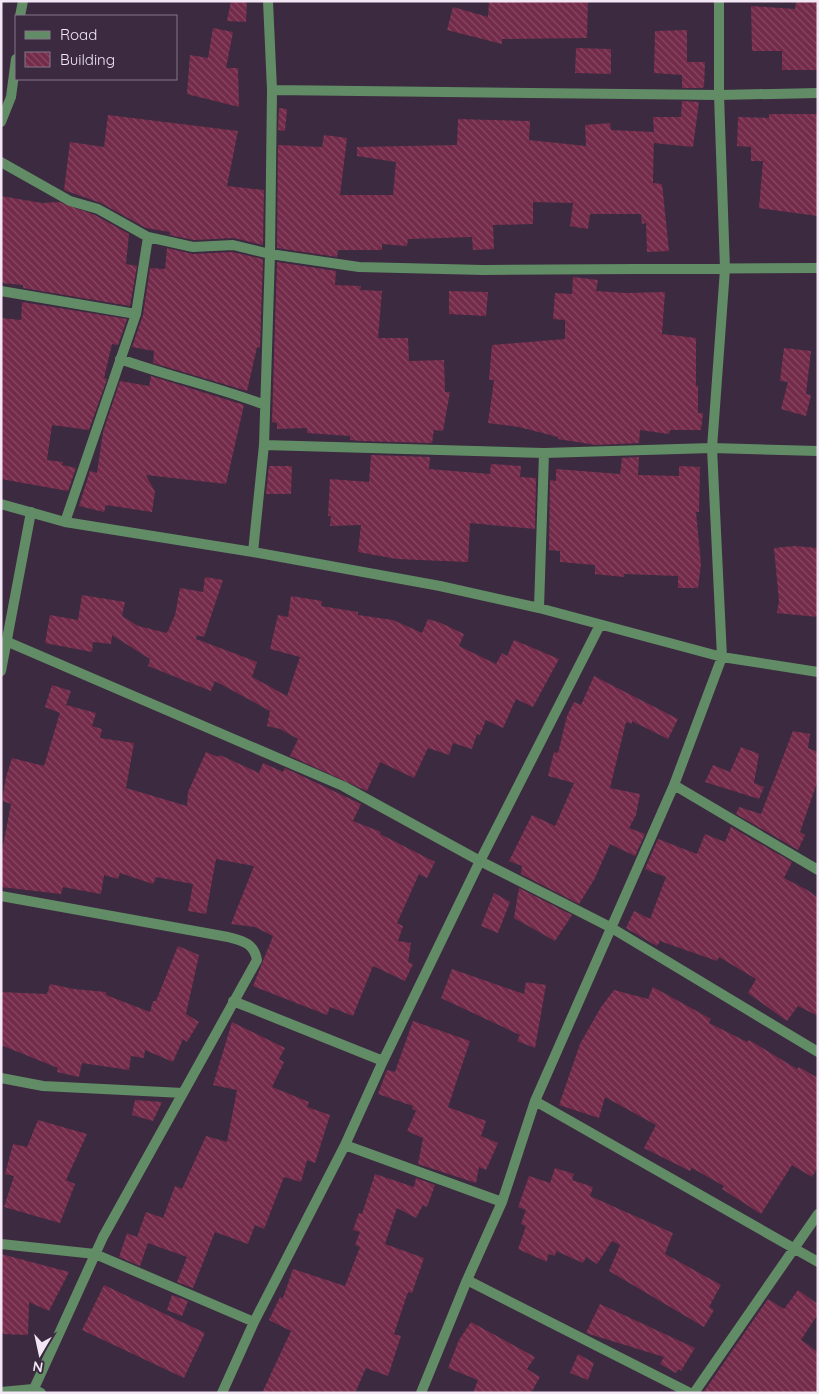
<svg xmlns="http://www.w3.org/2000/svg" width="819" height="1394" viewBox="0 0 819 1394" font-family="Quicksand,sans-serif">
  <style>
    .building { fill: url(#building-back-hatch) }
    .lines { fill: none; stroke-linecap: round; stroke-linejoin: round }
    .minor { stroke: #618c65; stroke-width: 10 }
    .tertiary { stroke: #618c65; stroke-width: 10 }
  </style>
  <defs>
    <pattern id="building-back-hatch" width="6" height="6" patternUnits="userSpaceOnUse" patternTransform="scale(1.25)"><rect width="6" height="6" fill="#732b49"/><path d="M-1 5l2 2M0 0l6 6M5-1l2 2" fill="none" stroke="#874a64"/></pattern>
  </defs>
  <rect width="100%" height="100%" fill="#3b2a40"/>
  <path class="building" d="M 231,1 L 247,1 L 246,22 L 227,21 Z
    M 489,1 L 588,1 L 587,38 L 502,39 L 502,44 L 447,30 L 453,7 L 488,17 Z
    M 796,1 L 818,1 L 818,70 L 782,70 L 782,51 L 752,51 L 751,6 L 795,9 Z
    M 213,28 L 233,32 L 226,68 L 238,68 L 239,107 L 187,94 L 190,55 L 208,58 Z
    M 687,30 L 687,62 L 705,62 L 704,87 L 701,88 L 682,88 L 682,75 L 654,73 L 655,31 Z
    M 576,48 L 611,49 L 611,74 L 575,73 Z
    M 682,101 L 699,102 L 693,147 L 654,143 L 654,134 L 653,183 L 662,184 L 669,251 L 647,252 L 646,223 L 642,224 L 641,214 L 590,214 L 588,229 L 570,226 L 573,203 L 533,202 L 533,224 L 493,225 L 494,249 L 473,250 L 472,237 L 408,239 L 407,246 L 382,244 L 382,250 L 338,250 L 337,257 L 277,248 L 278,145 L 322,147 L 324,135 L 347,138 L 340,195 L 393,195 L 396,162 L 357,156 L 357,147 L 457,145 L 458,119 L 530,121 L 529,140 L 586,146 L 585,125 L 610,123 L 611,130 L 654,132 L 653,117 L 681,117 Z
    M 279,108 L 287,109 L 285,131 L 278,130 Z
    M 769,114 L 818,114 L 818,216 L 759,208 L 763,161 L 751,161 L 751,147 L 737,146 L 738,117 L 769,118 Z
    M 108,115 L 238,131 L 227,186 L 264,190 L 263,245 L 234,238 L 194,240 L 169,235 L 170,232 L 146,228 L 101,203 L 64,190 L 70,142 L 104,147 Z
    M 1,196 L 42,203 L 59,202 L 95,215 L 129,234 L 126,264 L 137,266 L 130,306 L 23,288 L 23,285 L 1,283 Z
    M 167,248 L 193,254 L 232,252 L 263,259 L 260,348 L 257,347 L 247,391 L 153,363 L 154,351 L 132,347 L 143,315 L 150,268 L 165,269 Z
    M 277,262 L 336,271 L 335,285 L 361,286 L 360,290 L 382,291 L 378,338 L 408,338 L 409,361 L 444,360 L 445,392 L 450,392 L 443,431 L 434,430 L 432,443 L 362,441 L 350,440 L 350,436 L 307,433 L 307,428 L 277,429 L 277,423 L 272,422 Z
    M 573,277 L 598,280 L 596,291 L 626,293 L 665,292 L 662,334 L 696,338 L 696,386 L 698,386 L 698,413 L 703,413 L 701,430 L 670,430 L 669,434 L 640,430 L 639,443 L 596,445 L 558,439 L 558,437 L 519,427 L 488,423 L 494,380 L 489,380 L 492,345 L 565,339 L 565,320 L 553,319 L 555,293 L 572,294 Z
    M 449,291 L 488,292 L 486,316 L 449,314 Z
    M 22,302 L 127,319 L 118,345 L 112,344 L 104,378 L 107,379 L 89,430 L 52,425 L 47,460 L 63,462 L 62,465 L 76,468 L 68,491 L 1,479 L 1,318 L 21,320 Z
    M 784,348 L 811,351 L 806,394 L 811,395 L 806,416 L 781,409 L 788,382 L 780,381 Z
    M 151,376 L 244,405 L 226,484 L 146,475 L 155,492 L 152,512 L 106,505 L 104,512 L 79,506 L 90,471 L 97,473 L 103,432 L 120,381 L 149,386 Z
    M 371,455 L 430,457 L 429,469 L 490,474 L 491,464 L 521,466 L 520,477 L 536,478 L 535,529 L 470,523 L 468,562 L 397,559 L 358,552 L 361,525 L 330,526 L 331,516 L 328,516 L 330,479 L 369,482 Z
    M 639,457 L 638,475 L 679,476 L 679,466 L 700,467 L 699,512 L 696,512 L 701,564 L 698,588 L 678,588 L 678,576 L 624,574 L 624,577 L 595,574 L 595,565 L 560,562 L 560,551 L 549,550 L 550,480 L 556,481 L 556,469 L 620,474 L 622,458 Z
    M 269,466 L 292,466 L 291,494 L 266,494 Z
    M 794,546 L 818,548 L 818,617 L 777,613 L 779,601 L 774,548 Z
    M 205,577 L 223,580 L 204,637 L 197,635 L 196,639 L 257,662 L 252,677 L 287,696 L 300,657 L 270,649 L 278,615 L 288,617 L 291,596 L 322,601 L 321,606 L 358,612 L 358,615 L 393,620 L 422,633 L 428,619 L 441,623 L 464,634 L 459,646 L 496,664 L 502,653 L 507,656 L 514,640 L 559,659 L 533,707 L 516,699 L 503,728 L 486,720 L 480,735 L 477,734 L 472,749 L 453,743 L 449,755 L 428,748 L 414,778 L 380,762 L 367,791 L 290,756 L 298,739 L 280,729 L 267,726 L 270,711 L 215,681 L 211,691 L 148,666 L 150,659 L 112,635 L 111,644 L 93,642 L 92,652 L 45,643 L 50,615 L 78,620 L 82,595 L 125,602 L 122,616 L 138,626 L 167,633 L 175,615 L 180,588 L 203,592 Z
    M 594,676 L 678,719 L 668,739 L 632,721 L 632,724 L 626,722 L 610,788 L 640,794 L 636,815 L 629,828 L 645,834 L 635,856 L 610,844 L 594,880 L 579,904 L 521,874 L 522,866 L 509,861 L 532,815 L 555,826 L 574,783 L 548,776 L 554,752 L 558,753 L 567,716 L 574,702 L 581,705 Z
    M 52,685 L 71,691 L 66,705 L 96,713 L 92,726 L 102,729 L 100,738 L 134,743 L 126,788 L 187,806 L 188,792 L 206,752 L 218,757 L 220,755 L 259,773 L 263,763 L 283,772 L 285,768 L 361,804 L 353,821 L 381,832 L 380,834 L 435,862 L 427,878 L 419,874 L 397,923 L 403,926 L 398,941 L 411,943 L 408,962 L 413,964 L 405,981 L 373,966 L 353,1016 L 330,1007 L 327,1015 L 253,986 L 273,936 L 255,927 L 231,924 L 254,866 L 216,859 L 206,914 L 188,911 L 193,884 L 156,877 L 153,884 L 120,873 L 118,879 L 104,875 L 101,894 L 63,887 L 61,894 L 1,887 L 1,856 L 11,804 L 2,801 L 6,777 L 12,758 L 44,766 L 60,713 L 45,707 Z
    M 793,731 L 810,734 L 808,748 L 818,752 L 818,780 L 800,832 L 805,835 L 798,850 L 736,814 L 739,807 L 761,814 Z
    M 741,747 L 759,754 L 754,783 L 764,787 L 759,799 L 705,782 L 713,765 L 730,772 Z
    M 731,827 L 792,862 L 784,878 L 809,891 L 818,898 L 818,1016 L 798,1006 L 787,1021 L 748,993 L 756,979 L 719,957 L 717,961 L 660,941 L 657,946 L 626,928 L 634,911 L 650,919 L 666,877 L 645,869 L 658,839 L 697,854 L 705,834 L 725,842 Z
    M 519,888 L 572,915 L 555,941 L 514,918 Z
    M 494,893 L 510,902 L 498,933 L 481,926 Z
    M 178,946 L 199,955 L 186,1014 L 199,1022 L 187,1042 L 183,1039 L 173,1062 L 145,1050 L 144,1058 L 131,1056 L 129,1070 L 82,1063 L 79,1077 L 57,1072 L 58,1068 L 1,1045 L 1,992 L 47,994 L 50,984 L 74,989 L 106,992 L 106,995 L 150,1012 L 153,1001 L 156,1001 Z
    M 452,969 L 524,994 L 526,982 L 546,985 L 535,1048 L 517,1041 L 520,1035 L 441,998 Z
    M 653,987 L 711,1019 L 709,1023 L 747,1042 L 749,1040 L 797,1069 L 799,1067 L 818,1078 L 818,1167 L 812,1177 L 792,1165 L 761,1214 L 722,1189 L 724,1186 L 692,1168 L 690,1171 L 644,1148 L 656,1125 L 605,1097 L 599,1118 L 559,1105 L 580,1044 L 601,1007 L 614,990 L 648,999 Z
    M 413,1021 L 470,1041 L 448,1107 L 486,1121 L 481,1136 L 498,1143 L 486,1170 L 479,1167 L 476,1183 L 418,1164 L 423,1138 L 407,1131 L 416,1111 L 412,1109 L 413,1106 L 378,1094 L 387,1070 L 395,1072 Z
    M 232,1022 L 285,1048 L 279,1059 L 284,1062 L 272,1087 L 309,1102 L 307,1107 L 330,1115 L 315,1163 L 307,1160 L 301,1182 L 284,1177 L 264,1229 L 255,1225 L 248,1244 L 215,1232 L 193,1288 L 177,1282 L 187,1257 L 148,1243 L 140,1266 L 119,1257 L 127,1233 L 137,1237 L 146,1212 L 163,1218 L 175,1186 L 182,1189 L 206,1136 L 227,1142 L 237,1090 L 213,1085 Z
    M 135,1100 L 162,1102 L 153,1121 L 132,1115 Z
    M 38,1120 L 87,1134 L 66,1180 L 75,1184 L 60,1223 L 4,1207 L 14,1176 L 5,1174 L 13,1144 L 27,1147 Z
    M 555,1168 L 574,1174 L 572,1180 L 593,1187 L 590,1196 L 673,1233 L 665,1254 L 721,1285 L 709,1307 L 714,1310 L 704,1327 L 609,1271 L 620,1245 L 612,1241 L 597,1264 L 586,1257 L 583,1263 L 556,1251 L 555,1256 L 548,1254 L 547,1262 L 518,1249 L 526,1226 L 521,1224 L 526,1210 L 518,1207 L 529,1176 L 550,1183 Z
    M 375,1174 L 414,1187 L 416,1178 L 435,1185 L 427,1207 L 423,1205 L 416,1218 L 397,1208 L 385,1244 L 424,1258 L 412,1293 L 408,1292 L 394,1334 L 401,1336 L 388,1376 L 366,1368 L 355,1393 L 262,1393 L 291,1331 L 269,1320 L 280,1297 L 283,1298 L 293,1269 L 345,1286 L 360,1247 L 355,1245 L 360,1232 L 353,1230 L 359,1213 L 362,1214 Z
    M 1,1254 L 69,1272 L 49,1311 L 29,1302 L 28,1335 L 1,1334 Z
    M 104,1285 L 205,1333 L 184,1378 L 82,1330 Z
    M 798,1290 L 818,1304 L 818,1314 L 801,1340 L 818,1352 L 818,1393 L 703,1393 L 768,1299 L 784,1309 Z
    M 172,1295 L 188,1301 L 182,1316 L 167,1310 Z
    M 600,1304 L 695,1348 L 681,1371 L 679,1369 L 676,1373 L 660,1364 L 664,1357 L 586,1333 Z
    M 471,1322 L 535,1357 L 527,1369 L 540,1377 L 531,1393 L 473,1393 L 478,1380 L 448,1368 L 459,1340 Z
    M 578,1354 L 594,1363 L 588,1380 L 570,1373 Z"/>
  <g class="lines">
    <path class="minor" d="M 20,16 L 23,1
      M 272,90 L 719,95 L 818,93
      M 1,122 L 11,97 L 16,59
      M 1,162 L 70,201 L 98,209 L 148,237
      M 1,291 L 136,314
      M 120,359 C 168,376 217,387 265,405
      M 264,445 L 544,453 L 712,448 L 818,451
      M 1,504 L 65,522 L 253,552 L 440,586 L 539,608 L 722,657 L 818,672
      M 65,522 L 136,314 L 148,237 L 193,247 L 233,245 L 270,254 L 359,267 L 484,270 L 818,268
      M 253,552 L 264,445 L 270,254 L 272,90 L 268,1
      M 539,608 L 544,453
      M 8,642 L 343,786 L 480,861 L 610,927 L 818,1052
      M 674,785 L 818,870
      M 1,896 L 228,937 C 243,941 254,943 257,960 L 103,1237 L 32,1393
      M 233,1001 L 383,1061
      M 1,1078 L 43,1086 L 183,1093
      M 535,1101 L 818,1262
      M 345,1145 L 502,1202
      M 1,1244 L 95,1254 L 254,1322
      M 467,1280 L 690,1393
      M 1,1392 L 33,1389 L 41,1393
      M 222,1393 L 254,1322 L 345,1145 L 383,1061 L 480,861 L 600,625
      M 421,1393 L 467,1280 L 502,1202 L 535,1101 L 674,785 L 722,657 L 712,448 L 725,269 L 719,95 L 719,1
      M 694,1393 L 818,1214"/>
    <path class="tertiary" d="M 1,671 L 31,512"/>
  </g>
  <rect width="819" height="1394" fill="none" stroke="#f3e7f6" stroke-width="5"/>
  <rect x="15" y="15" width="162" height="65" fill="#3b2a40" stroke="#857689"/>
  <rect x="25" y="31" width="25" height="8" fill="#618c65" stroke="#857689"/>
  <text x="60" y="40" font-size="15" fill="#f3e7f6">Road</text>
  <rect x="25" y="52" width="25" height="15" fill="url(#building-back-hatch)" stroke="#857689"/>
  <text x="60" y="65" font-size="15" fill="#f3e7f6">Building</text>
  <g transform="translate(40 1354) rotate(189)" stroke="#3b2a40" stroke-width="4" paint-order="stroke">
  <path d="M0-4L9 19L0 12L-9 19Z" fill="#f3e7f6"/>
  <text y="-8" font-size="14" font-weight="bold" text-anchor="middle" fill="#f3e7f6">N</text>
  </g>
</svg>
